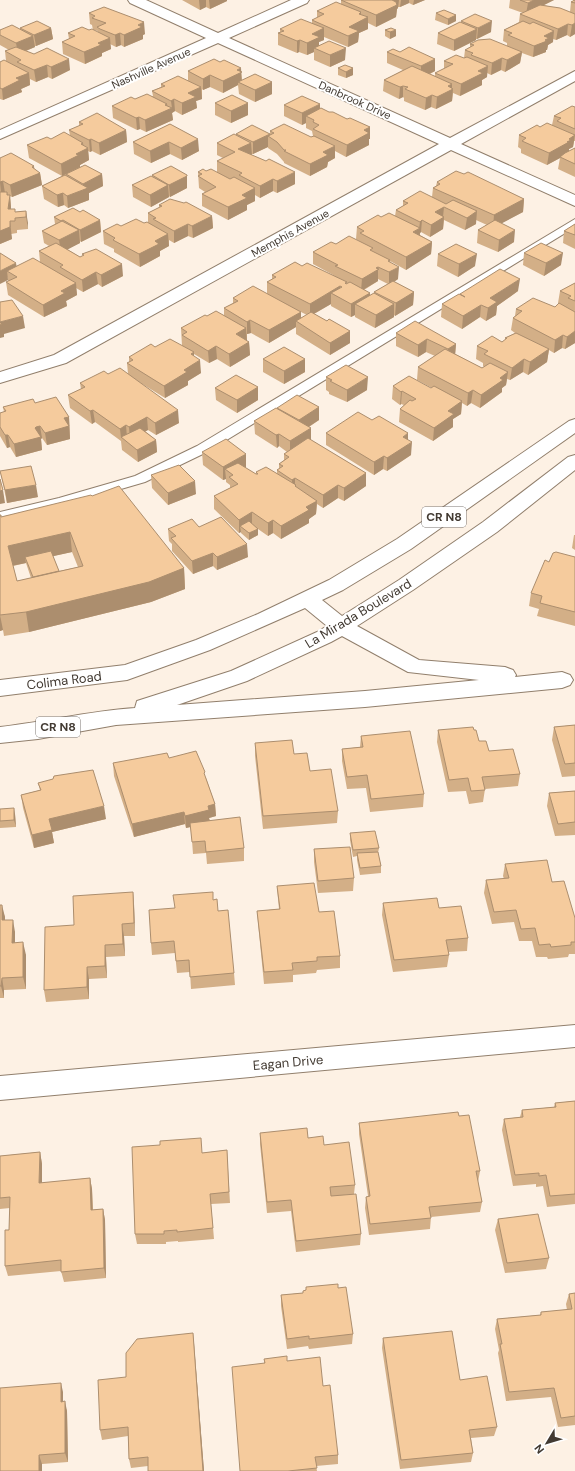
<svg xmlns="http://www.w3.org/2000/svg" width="575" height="1471" viewBox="0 0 575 1471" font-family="'DM Sans',sans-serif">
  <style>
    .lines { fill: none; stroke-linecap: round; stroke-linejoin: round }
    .lane-casing { stroke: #917f6c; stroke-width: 2 }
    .street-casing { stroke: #917f6c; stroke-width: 2 }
    .primary-casing { stroke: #917f6c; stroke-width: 2 }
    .lane { fill: #fff; fill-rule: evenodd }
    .street { fill: #fff; fill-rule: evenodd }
    .primary { fill: #fff; fill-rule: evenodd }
    .wall { fill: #d3af87; fill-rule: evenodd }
    .shaded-wall { fill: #ac8e6e }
    .building { fill: #f5cb9d; stroke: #ac8e6e; fill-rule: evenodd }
    .labels { text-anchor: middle; stroke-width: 4; stroke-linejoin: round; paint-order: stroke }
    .far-street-label { font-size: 11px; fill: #423a32; stroke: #fff }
    .shield { fill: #fff; stroke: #7b7570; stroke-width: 1 }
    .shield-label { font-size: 12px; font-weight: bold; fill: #423a32 }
    .street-label { font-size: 13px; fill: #423a32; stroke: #fff }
  </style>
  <rect width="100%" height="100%" fill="#fdf1e4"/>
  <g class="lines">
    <defs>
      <path id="lane" d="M 575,219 L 575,227 L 207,452 L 145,482 L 66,505 L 0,522 L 0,512 L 59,498 L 135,476 L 197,446 Z"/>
      <path id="street" d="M 128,0 L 146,0 L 218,33 L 291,0 L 309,0 L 307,3 L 229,38 L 450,138 L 575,71 L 575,81 L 461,144 L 575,195 L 575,206 L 451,150 L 66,363 L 0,383 L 0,372 L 54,355 L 439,144 L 218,43 L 0,139 L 0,130 L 206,38 L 130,3 Z
        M 575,1025 L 575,1047 L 0,1100 L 0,1076 Z"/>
      <path id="primary" d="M 575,419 L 575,433 L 411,549 L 343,590 L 322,600 L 342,616 L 399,580 L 483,522 L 568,457 L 575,455 L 575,470 L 497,532 L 413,590 L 357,626 L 419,660 L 505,667 L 513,670 L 516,675 L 515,677 L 562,672 L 570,675 L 573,680 L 570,685 L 562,688 L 365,707 L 116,725 L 38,739 L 0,743 L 0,727 C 45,722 89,711 135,708 L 137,701 L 231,671 L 317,632 L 327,626 L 305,608 L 210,650 L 127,680 L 0,696 L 0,680 L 125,665 L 196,640 L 258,614 L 329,580 L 397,539 L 569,421 ZM 342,636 L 408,672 L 479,680 L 365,691 L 177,705 L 247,681 L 331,642 Z"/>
    </defs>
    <use href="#lane" class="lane-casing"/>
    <use href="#street" class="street-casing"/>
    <use href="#primary" class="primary-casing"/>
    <use href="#lane" class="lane"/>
    <use href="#street" class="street"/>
    <use href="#primary" class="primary"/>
  </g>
  <path class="wall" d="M 182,0 L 227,0 L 227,1 L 210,9 L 206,7 L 200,10 Z
    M 341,0 L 425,0 L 413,5 L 409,3 L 400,7 L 398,7 L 398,8 L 397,9 L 396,17 L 376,27 L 368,23 L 368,29 L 359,33 L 358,42 L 348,47 L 324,37 L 324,40 L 319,42 L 319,45 L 345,60 L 330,67 L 314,60 L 314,52 L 307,55 L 299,52 L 297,53 L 278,45 L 278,33 L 280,33 L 280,29 L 312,23 L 312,20 L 317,18 L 317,11 L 341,4 Z
    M 510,0 L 554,0 L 544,5 L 570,12 L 571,2 L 573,1 L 573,0 L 575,0 L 575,34 L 570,37 L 567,35 L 556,40 L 553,39 L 553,42 L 548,45 L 547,50 L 546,50 L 546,52 L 533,57 L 522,53 L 520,63 L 505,72 L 501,70 L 491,75 L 487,73 L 487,77 L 482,80 L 482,85 L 460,96 L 453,93 L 452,101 L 436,109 L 431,107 L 425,110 L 404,101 L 404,98 L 403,97 L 399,99 L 383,91 L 384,80 L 403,70 L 387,63 L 387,52 L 400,52 L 435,59 L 435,71 L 430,74 L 435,76 L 435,73 L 444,69 L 444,61 L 464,58 L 465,50 L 470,47 L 470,44 L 507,46 L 507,43 L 503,41 L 504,30 L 519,22 L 520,14 L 523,13 L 509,8 Z
    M 89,13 L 145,34 L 143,35 L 143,39 L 124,47 L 121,45 L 116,47 L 110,44 L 111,49 L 102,53 L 102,56 L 85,64 L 63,54 L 62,42 L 69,39 L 68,33 L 89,30 L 98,32 L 98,31 L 93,30 L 92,25 L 90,24 Z
    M 436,13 L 456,15 L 456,21 L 448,25 L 435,20 Z
    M 461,21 L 491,32 L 477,39 L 476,39 L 476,40 L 454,51 L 437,44 L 438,33 L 461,22 Z
    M 20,28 L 51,28 L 53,39 L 36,46 L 35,46 L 35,47 L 26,51 L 70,70 L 52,79 L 48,77 L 36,82 L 30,79 L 30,85 L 21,89 L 22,92 L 3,100 L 0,99 L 0,62 L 6,61 L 5,51 L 9,50 L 0,45 L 0,30 L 20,29 Z
    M 391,28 L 396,36 L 390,39 L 385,36 L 385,30 Z
    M 338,68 L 353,68 L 353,75 L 346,78 L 338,75 Z
    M 188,71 L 241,72 L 242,81 L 272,82 L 272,94 L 255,102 L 239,94 L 238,85 L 223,93 L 210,87 L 203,90 L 202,89 L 202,99 L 196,101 L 197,108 L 182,115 L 175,111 L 172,113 L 173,120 L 146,132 L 140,129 L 137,130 L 113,118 L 112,106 L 135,99 L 153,96 L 152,91 L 161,87 L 161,84 L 188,80 Z
    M 215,103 L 248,103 L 248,115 L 231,123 L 215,115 Z
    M 284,105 L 320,109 L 370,127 L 370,139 L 369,139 L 369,145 L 346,157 L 335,151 L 335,158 L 328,162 L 327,167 L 310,176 L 284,163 L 284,162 L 277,154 L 268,148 L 268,147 L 253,154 L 252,154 L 252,155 L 295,184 L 277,193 L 273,191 L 260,198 L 255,195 L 255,201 L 247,205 L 247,210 L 228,220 L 202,206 L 202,194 L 205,192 L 199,188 L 198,172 L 206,171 L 217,172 L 217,161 L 223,158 L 217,155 L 217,143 L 236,135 L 236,134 L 270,135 L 270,131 L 311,137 L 313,136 L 312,131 L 306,128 L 306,123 L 302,125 L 284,116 Z
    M 575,107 L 575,141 L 574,141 L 573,147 L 569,149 L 569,151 L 575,148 L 575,177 L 558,169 L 560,158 L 547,165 L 521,153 L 521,149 L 518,147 L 519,135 L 552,125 L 554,116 Z
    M 79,122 L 126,130 L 127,142 L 100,155 L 92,151 L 90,152 L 88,151 L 89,160 L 80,165 L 80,167 L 102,174 L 103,186 L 89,193 L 89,200 L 68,208 L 64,205 L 58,207 L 44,199 L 42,186 L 62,176 L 29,158 L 27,145 L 51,139 L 70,136 L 69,130 L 79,126 Z
    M 170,124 L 199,151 L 182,160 L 170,154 L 151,163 L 134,154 L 133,142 Z
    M 0,158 L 34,166 L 34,169 L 40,173 L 42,185 L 12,197 L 10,196 L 11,209 L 15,209 L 15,212 L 26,211 L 28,229 L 17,230 L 17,233 L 11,234 L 12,239 L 0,244 Z
    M 464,174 L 524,199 L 523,212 L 501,223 L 514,242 L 498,252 L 477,243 L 478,230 L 487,225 L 476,220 L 476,224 L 465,230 L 444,220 L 443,229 L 430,237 L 421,232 L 420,233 L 420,235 L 432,242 L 431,254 L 406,270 L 390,261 L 398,279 L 394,282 L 414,292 L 413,305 L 395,316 L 394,315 L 394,317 L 375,328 L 355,317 L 355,315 L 351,317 L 331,306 L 331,304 L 314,314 L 327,321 L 350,331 L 350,343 L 330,355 L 296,334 L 296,327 L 269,343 L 251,333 L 247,334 L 247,341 L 249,342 L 250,355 L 230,367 L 217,359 L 209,363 L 194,354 L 194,356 L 201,373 L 188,381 L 188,385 L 165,398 L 139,382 L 179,423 L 156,435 L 148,430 L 145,431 L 156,440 L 157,452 L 138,462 L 122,450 L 121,441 L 95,422 L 92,424 L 70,408 L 68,395 L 81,389 L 80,383 L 108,374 L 128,374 L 127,363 L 129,362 L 129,357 L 155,347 L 182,346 L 181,328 L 207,316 L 224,315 L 224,308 L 233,303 L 233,298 L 267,294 L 267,282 L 272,279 L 272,275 L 302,266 L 335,276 L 313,264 L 313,252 L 336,244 L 360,242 L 356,239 L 357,227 L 381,217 L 395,216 L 396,210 L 403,206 L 403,201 L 432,197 L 433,188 L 436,186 L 437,182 ZM 378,279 L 388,284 L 374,292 L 374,294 L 370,295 L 364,290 L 378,281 ZM 301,312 L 307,315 L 301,318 Z
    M 152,175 L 187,175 L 187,188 L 170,197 L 169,196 L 169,197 L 151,207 L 133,197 L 132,185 L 152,177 Z
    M 159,205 L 212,216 L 213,228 L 193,238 L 188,236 L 174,243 L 169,240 L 169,246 L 160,251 L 160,256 L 140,267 L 114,252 L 114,249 L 104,244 L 103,231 L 121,226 L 148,223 L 148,213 L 159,208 Z
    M 80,212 L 100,220 L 101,232 L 81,242 L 80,241 L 80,243 L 67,249 L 80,257 L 83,256 L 82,254 L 123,276 L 102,287 L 98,284 L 83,292 L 76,288 L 77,295 L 66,301 L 67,306 L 44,317 L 8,295 L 6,282 L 8,282 L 8,280 L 0,253 L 16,266 L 40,262 L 39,251 L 49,246 L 44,243 L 42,231 L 55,224 L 54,217 Z
    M 575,224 L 575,249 L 563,243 L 564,231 Z
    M 524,253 L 561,265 L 544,276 L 523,265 Z
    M 438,254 L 475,266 L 458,277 L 437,266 Z
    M 575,283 L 575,343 L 565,349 L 562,348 L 554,353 L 549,350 L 547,362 L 528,375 L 523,372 L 510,380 L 507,379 L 506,385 L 502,388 L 502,392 L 480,408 L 471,403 L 467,406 L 462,403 L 461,414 L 453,419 L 453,427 L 433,441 L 399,422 L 400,409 L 404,405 L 401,404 L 400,405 L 392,399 L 393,386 L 431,388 L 432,388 L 417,380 L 418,367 L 435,356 L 426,352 L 418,357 L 396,346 L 396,333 L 456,344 L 455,354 L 482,368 L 484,367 L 483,366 L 483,363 L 476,359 L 477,346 L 502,342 L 505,340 L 505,338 L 515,333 L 511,330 L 513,318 L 515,316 L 516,309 L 555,307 L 559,304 L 558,303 L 560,291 Z
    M 518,291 L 497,306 L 496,315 L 486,321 L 480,317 L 462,329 L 441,317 L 442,304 L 459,295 L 460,294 Z
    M 263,359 L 305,359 L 305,372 L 284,384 L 263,372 Z
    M 326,377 L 367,390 L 347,402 L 329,394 L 329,392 L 326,390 Z
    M 258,387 L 258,400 L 237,413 L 216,400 L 215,388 Z
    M 35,403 L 69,417 L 70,439 L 47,445 L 42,438 L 41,439 L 42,450 L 16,457 L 10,447 L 7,448 L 0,436 L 0,413 L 4,412 L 3,407 Z
    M 319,407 L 319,420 L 309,427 L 311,440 L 366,473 L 366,486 L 344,501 L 338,498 L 323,508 L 317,504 L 316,514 L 309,519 L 309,523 L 281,539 L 273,533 L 268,536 L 258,529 L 258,535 L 249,540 L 241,533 L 241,532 L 239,533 L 214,509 L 214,496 L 230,488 L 230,485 L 226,482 L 226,479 L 223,480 L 203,465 L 202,452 L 246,467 L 245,468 L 256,474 L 256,472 L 277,473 L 277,470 L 279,469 L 279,464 L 284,460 L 284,454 L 287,452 L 279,446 L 277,448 L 255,434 L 254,421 L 277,409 L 277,408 Z
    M 372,420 L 408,440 L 411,455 L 387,471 L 383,469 L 374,475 L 326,445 L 326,433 Z
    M 0,471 L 38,497 L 7,503 L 3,484 Z
    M 151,475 L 196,494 L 168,505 L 152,488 Z
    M 92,496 L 184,568 L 185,589 L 151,602 L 29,632 L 4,636 L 3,630 L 0,631 L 0,515 L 1,517 ZM 72,552 L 78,567 L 59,571 L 53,556 ZM 26,563 L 31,578 L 17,581 L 13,566 Z
    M 168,529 L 248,557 L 217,570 L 213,566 L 193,574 L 172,551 L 172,544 L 169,541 Z
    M 574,535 L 575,535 L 575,550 L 572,548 Z
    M 575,557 L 575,626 L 537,616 L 539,609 L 529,606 L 531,593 L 549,562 Z
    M 575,725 L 575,776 L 562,777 L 552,740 L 554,727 Z
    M 438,730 L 474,730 L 479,741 L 489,751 L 520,774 L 518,786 L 485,789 L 483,802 L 469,804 L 466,791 L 448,792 L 437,742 Z
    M 361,736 L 424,794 L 423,807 L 370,812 L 366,788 L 347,789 L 342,761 L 342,749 L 360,747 Z
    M 255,743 L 294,754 L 310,771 L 338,811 L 337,823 L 263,829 L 255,756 Z
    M 169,758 L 206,778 L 215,804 L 216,816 L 209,818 L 210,821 L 244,848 L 244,861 L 207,864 L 206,853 L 193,854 L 191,827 L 186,828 L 185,824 L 134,837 L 114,776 L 113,763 Z
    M 38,783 L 106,819 L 52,832 L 54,843 L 34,848 L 23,808 L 21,795 L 40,790 Z
    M 575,791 L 575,835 L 555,836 L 547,806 L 549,793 Z
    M 0,809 L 15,814 L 16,827 L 0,828 Z
    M 350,833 L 379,848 L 378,853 L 381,866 L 381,873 L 360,875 L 357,860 L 357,856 L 353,857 L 350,840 Z
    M 314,849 L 354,878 L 353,891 L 318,893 L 314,862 Z
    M 505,864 L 552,882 L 575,918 L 575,954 L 569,954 L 568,957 L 548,959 L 547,957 L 536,957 L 532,941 L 519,941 L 514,922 L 492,924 L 484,893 L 486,880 L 504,879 L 503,876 Z
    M 277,886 L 319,912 L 340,956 L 340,968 L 317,970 L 316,973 L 293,975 L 293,982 L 264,984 L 258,923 L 257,911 L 279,909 L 278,899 Z
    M 133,892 L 134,904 L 135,936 L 124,936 L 125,956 L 106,957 L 107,978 L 89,979 L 89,999 L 46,1002 L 44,990 L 74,925 Z
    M 213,900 L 218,911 L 234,973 L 235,985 L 191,989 L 190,972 L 177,973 L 175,953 L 152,955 L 151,943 L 174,908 Z
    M 383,903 L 439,908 L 468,938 L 467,951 L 448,952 L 449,955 L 447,967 L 393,972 L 382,915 Z
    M 0,905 L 5,917 L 5,920 L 15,932 L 15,943 L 26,955 L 26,989 L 4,990 L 4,998 L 0,998 Z
    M 575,1101 L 575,1204 L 547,1207 L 543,1186 L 536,1187 L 536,1184 L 513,1186 L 502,1130 L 504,1119 L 520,1117 L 522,1110 L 554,1107 L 555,1103 Z
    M 459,1116 L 480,1171 L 478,1182 L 482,1202 L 480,1212 L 431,1217 L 430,1229 L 369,1235 L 365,1208 L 366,1197 L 368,1196 L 359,1134 L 359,1123 Z
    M 260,1133 L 308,1138 L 324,1145 L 355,1185 L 354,1194 L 361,1234 L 360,1245 L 296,1252 L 291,1211 L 267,1213 L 260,1144 Z
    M 227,1150 L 230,1203 L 211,1204 L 214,1239 L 178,1242 L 178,1241 L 166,1242 L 166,1244 L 137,1244 L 135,1234 L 202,1153 Z
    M 40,1152 L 42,1164 L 42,1183 L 90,1178 L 92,1189 L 93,1210 L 103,1209 L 105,1220 L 106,1278 L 64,1282 L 61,1271 L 8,1276 L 5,1266 L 9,1230 L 10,1208 L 0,1209 L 0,1156 Z
    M 498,1219 L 549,1258 L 546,1269 L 505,1273 L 495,1230 Z
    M 306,1287 L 338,1288 L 353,1334 L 352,1344 L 309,1349 L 308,1346 L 287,1349 L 281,1306 L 281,1295 L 303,1293 L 303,1291 L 306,1290 Z
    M 575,1293 L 575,1427 L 575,1425 L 558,1427 L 551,1397 L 506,1401 L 498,1353 L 499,1350 L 495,1329 L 497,1319 L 540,1315 L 541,1312 L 567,1310 L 566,1304 L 569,1294 Z
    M 193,1333 L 204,1471 L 148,1471 L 148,1466 L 131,1468 L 129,1459 L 128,1436 L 102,1440 L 100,1430 L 126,1377 Z
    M 383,1338 L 460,1380 L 497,1427 L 494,1436 L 471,1438 L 473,1453 L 471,1462 L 400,1469 L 382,1348 Z
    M 264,1359 L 287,1361 L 323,1386 L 338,1455 L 338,1464 L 316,1466 L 317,1471 L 240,1471 L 264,1363 Z
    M 63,1392 L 63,1401 L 67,1411 L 68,1462 L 42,1464 L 0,1471 Z"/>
  <path class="shaded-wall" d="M 199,0 L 206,0 L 206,7 L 200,10 Z
    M 209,0 L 227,0 L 227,1 L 210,9 Z
    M 392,0 L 399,0 L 398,8 L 397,9 L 396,17 L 376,27 L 376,15 Z
    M 401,0 L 409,0 L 409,3 L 400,7 Z
    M 414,0 L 425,0 L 413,5 Z
    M 534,0 L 554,0 L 526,14 L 528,3 Z
    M 361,12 L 361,21 L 368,17 L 368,29 L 359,33 L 358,42 L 348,47 L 349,27 L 359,14 Z
    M 456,15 L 456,21 L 448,25 L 448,19 Z
    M 492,21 L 491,32 L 477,39 L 478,28 Z
    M 144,22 L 145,34 L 143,35 L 143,39 L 124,47 L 124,35 L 138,25 Z
    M 575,23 L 575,34 L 570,37 L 572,25 Z
    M 568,24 L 567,35 L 556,40 L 558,29 Z
    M 51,28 L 53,39 L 36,46 L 34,35 Z
    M 324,28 L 324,40 L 319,42 L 319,49 L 314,48 L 314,52 L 307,55 L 307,43 L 312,34 Z
    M 477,29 L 476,40 L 454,51 L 454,40 Z
    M 396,30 L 396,36 L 390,39 L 390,32 Z
    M 554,31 L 553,42 L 548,45 L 547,50 L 546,50 L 546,52 L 533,57 L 534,46 L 544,36 Z
    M 120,33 L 121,45 L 116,47 L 115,35 Z
    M 33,36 L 35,47 L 18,54 L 16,43 Z
    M 110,38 L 111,49 L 102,53 L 102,56 L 85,64 L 84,52 L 98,43 Z
    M 300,40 L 299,52 L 297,53 L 297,41 Z
    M 346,48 L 345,60 L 330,67 L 330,55 Z
    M 522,52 L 520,63 L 505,72 L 507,60 Z
    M 502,58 L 501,70 L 491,75 L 492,63 Z
    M 69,59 L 70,70 L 52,79 L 51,67 Z
    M 435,59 L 435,71 L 421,78 L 421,66 Z
    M 47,65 L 48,77 L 36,82 L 34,70 Z
    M 488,66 L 487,77 L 482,80 L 482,85 L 460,96 L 461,84 L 478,71 Z
    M 241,68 L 242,84 L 238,82 L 238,85 L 223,93 L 223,81 L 237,70 Z
    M 353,68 L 353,75 L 346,78 L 346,72 Z
    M 29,73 L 30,85 L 21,89 L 22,92 L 3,100 L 2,89 L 16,78 Z
    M 210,75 L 210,87 L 203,90 L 203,79 Z
    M 272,82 L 272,94 L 255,102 L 255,90 Z
    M 452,84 L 452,90 L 453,89 L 452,101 L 436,109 L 437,97 L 448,86 Z
    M 403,86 L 403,97 L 399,99 L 400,87 Z
    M 201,87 L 202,99 L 196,101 L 197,108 L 182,115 L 182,103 L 188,93 Z
    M 432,95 L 431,107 L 425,110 L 426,98 Z
    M 174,99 L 175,111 L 172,113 L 173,120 L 146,132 L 145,120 L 165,105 L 167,104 L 168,110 L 172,108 L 171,101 Z
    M 248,103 L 248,115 L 231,123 L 231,111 Z
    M 320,104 L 320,116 L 306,116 L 306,123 L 302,125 L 302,113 Z
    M 139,117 L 140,129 L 137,130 L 136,118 Z
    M 370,127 L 370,139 L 369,139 L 369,145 L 346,157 L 347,145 L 364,130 Z
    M 126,130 L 127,142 L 100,155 L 99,143 Z
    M 270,134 L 270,137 L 268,136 L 268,147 L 253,154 L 253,142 Z
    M 575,135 L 573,147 L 569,149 L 569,152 L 560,157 L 560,158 L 547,165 L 549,153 L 569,139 Z
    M 91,139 L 92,151 L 90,152 L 89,140 Z
    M 198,139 L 199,151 L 182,160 L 181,148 Z
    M 169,142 L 170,154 L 151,163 L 150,151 Z
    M 83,143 L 84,150 L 88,148 L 89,160 L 80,165 L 80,167 L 62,176 L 61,164 L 76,154 L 81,144 Z
    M 251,143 L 252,155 L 238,149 Z
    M 335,146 L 335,158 L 328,162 L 327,167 L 310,176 L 310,164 L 323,152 Z
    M 34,166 L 35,175 L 40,173 L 42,185 L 12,197 L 10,185 Z
    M 295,172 L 295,184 L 277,193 L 277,181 Z
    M 102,174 L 103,186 L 89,193 L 89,200 L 68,208 L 67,196 L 83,190 L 83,184 Z
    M 187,175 L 187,188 L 170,197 L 169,185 Z
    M 273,179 L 273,191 L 260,198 L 260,186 Z
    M 3,181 L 5,193 L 1,194 L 0,182 Z
    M 168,185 L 169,197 L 151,207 L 150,195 Z
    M 255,188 L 255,201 L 247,205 L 247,210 L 228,220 L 228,207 L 242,195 Z
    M 7,192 L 9,202 L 10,195 L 11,207 L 10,222 L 8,209 Z
    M 63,193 L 64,205 L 58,207 L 57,195 Z
    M 524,199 L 523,212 L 493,228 L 494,215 Z
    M 444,207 L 443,217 L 444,217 L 443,229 L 430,237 L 431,225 L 435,212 Z
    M 26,211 L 28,223 L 28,229 L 26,217 Z
    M 477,211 L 476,224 L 465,230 L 467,218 Z
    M 212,216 L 213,228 L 193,238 L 192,226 Z
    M 100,220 L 101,232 L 81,242 L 80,230 Z
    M 422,220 L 421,232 L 420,233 L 419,240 L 413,232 L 419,229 L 420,222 Z
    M 10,221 L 12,239 L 0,244 L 0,231 Z
    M 188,224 L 188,236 L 174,243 L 174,231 Z
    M 79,230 L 80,243 L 61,253 L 59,240 Z
    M 515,230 L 514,242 L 498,252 L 499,240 Z
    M 168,234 L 169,246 L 160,251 L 160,256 L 140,267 L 139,254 L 155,241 Z
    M 432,242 L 431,254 L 406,270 L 406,257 Z
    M 563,253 L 561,265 L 544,276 L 546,263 Z
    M 477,254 L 475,266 L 458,277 L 459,264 Z
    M 16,263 L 18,275 L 7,271 L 8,280 L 0,284 L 0,271 Z
    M 122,264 L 123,276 L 102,287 L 101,275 Z
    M 378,267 L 378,281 L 361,291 L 362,279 Z
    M 399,267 L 398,279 L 389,285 L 389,272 Z
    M 96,272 L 98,284 L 83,292 L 82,280 Z
    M 520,279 L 518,291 L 497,306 L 496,315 L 486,321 L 488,308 L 490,298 Z
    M 76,283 L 77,295 L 66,301 L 67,306 L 44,317 L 43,305 L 61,291 Z
    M 340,286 L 340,298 L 331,293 L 331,304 L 310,316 L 310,304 Z
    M 414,292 L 413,305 L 395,316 L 396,303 Z
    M 370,293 L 370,305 L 355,304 L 355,315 L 351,317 L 351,304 Z
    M 394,304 L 394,317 L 375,328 L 376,315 Z
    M 481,305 L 480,317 L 462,329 L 463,316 Z
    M 301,312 L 301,324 L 296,321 L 296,327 L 269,343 L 269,330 Z
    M 23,316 L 25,328 L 4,334 L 4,337 L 0,338 L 0,322 Z
    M 250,320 L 251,333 L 247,334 L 247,322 Z
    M 246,328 L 247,341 L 236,334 Z
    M 350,331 L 350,343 L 330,355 L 330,343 Z
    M 575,331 L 575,343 L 565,349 L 567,337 Z
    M 563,335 L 562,348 L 554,353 L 555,340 Z
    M 427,339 L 426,352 L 418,357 L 418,345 Z
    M 249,342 L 250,355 L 230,367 L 229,354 Z
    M 456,344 L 455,356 L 447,362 L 448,349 Z
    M 216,346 L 217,359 L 209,363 L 208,351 Z
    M 549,349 L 547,362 L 528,375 L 530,362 Z
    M 194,352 L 194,364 L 200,360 L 201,373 L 188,381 L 188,385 L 165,398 L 164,386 L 184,370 L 191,354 Z
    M 305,359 L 305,372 L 284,384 L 284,371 Z
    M 524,359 L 523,372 L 510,380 L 512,368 Z
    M 508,372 L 506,385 L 502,388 L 502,392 L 480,408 L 481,395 L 500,378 Z
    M 368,377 L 367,390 L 347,402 L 347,390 Z
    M 258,387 L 258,400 L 237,413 L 237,400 Z
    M 473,390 L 471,403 L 467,406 L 468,393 Z
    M 402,391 L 401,404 L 400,405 L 401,392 Z
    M 462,401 L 461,414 L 453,419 L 453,427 L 433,441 L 434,428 L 448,411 Z
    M 319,407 L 319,420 L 299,433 L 299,420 Z
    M 93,410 L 95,422 L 92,424 L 90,411 Z
    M 178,410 L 179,423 L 156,435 L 155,423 Z
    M 69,417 L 70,439 L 47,445 L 45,433 L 64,418 Z
    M 147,417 L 148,430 L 130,440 L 129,427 Z
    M 126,425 L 127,438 L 121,438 L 120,429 Z
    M 40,426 L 42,438 L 41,439 L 42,450 L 16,457 L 14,444 L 36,427 Z
    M 311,428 L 311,441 L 290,453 L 290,441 Z
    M 408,433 L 408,445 L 412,442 L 411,455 L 387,471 L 387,458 L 403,437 Z
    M 279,434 L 279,446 L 277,448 L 276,435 Z
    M 5,435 L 8,435 L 10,447 L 7,448 Z
    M 156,440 L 157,452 L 138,462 L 137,450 Z
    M 246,454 L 246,467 L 233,475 L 225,469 L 226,479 L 223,480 L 223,467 Z
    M 384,456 L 383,469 L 374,475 L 374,462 Z
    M 366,473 L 366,486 L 344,501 L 344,488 Z
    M 295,478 L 295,486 L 296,485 L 296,498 L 292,492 L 292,480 Z
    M 195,481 L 196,494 L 168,505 L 168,493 Z
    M 36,485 L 38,497 L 7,503 L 5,490 Z
    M 338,485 L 338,498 L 323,508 L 323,495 Z
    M 3,490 L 5,503 L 0,504 L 0,491 Z
    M 317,501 L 316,514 L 309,519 L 309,523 L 281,539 L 281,526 L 306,507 Z
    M 252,512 L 252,525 L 240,526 L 241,532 L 239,533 L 239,520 Z
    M 273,520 L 273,533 L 268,536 L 268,523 Z
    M 258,529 L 258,535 L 249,540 L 249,533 Z
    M 70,532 L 72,552 L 27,562 L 25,557 L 26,563 L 11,566 L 8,546 Z
    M 247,544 L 248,557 L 217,570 L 217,557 Z
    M 213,553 L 213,566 L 193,574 L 192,561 Z
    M 184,568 L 185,589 L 151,602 L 29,632 L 26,612 Z
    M 0,611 L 0,615 L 3,630 L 0,631 Z
    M 215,804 L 216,816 L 209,818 L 210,822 L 186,828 L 185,816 L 208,806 Z
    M 104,806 L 106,819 L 52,832 L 54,843 L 34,848 L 32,835 L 49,819 Z
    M 14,808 L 15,814 L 16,827 L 14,820 Z
    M 184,812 L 185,824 L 134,837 L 132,824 Z
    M 133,892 L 134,904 L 135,936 L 134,923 Z
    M 2,905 L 5,917 L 5,932 L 2,920 Z
    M 13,920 L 15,932 L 15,955 L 12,943 Z
    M 122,924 L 124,936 L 125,956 L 123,944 Z
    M 23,942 L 26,955 L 26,989 L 23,977 Z
    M 105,945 L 106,957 L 107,978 L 105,966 Z
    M 87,967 L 89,979 L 89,999 L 87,987 Z
    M 2,978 L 4,990 L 4,998 L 1,986 Z
    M 40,1152 L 42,1164 L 42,1194 L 39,1183 Z
    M 90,1178 L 92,1189 L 93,1221 L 91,1210 Z
    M 103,1209 L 105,1220 L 106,1278 L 104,1268 Z
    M 193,1333 L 194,1343 L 204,1471 L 203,1471 Z
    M 61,1383 L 63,1392 L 63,1411 L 61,1402 Z
    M 65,1401 L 67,1411 L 68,1462 L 65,1453 Z
    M 39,1455 L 42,1464 L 42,1471 L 39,1471 Z"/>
  <path class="building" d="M 341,0 L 392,0 L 396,2 L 397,5 L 376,15 Z
    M 520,0 L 534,0 L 528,3 Z
    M 575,0 L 575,3 L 571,2 Z
    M 336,2 L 361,12 L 359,14 L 368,17 L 349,27 L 359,31 L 348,36 L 312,20 L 324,14 L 317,11 Z
    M 540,5 L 560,8 L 575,14 L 575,23 L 572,25 L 568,24 L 558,29 L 520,14 Z
    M 104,7 L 144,22 L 138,25 L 142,27 L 124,35 L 120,33 L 115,35 L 100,29 L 97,27 L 106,23 L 92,18 L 95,16 L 89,13 Z
    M 444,10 L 456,15 L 448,19 L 436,13 Z
    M 475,14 L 492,21 L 478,28 L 461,21 Z
    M 301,19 L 324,28 L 312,34 L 320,37 L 307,43 L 300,40 L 297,41 L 278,33 L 284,31 L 280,29 Z
    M 37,21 L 51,28 L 34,35 L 20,28 Z
    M 523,21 L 530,24 L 533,22 L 554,31 L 544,36 L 549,38 L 545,40 L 547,41 L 534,46 L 508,35 L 512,33 L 504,30 Z
    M 460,22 L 477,29 L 454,40 L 438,33 Z
    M 12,25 L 33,36 L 16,43 L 0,35 L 0,30 Z
    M 82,27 L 89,30 L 92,29 L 110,38 L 98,43 L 101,45 L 84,52 L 62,42 L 75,36 L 68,33 Z
    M 391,28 L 396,30 L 390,32 L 385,30 Z
    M 490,39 L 522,52 L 507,60 L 502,58 L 492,63 L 471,55 L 473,53 L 465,50 L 474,45 L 470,44 L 478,40 Z
    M 329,41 L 346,48 L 330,55 L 314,48 Z
    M 16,47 L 34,54 L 47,48 L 69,59 L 51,67 L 47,65 L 34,70 L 17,62 L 21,60 L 5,51 Z
    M 409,47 L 435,59 L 421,66 L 387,52 L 393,49 L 400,52 Z
    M 456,55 L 464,58 L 467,57 L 488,66 L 478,71 L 483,73 L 461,84 L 435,73 L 453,64 L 444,61 Z
    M 214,59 L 220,62 L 224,60 L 241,68 L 237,70 L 242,72 L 223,81 L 210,75 L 203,79 L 188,71 Z
    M 4,60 L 29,73 L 16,78 L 20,80 L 2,89 L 0,88 L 0,62 Z
    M 345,65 L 353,68 L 346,72 L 338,68 Z
    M 412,66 L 452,84 L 448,86 L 453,89 L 437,97 L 432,95 L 426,98 L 405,89 L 408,87 L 403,86 L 400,87 L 384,80 Z
    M 255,74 L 272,82 L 255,90 L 238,82 Z
    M 178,76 L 201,87 L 188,93 L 196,97 L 182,103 L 174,99 L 171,101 L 152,91 L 165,86 L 161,84 Z
    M 147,94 L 167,104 L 165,105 L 172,108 L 145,120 L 139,117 L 136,118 L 112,106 L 131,97 L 135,99 Z
    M 232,95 L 248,103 L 231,111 L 215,103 Z
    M 302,96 L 320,104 L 302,113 L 284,105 Z
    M 572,106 L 575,107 L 575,129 L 557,121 L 561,118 L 554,116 Z
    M 321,108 L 329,112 L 333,112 L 347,119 L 350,118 L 370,127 L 364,130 L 369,133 L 347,145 L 313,129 L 319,125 L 313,122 L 314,120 L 306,116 Z
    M 97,113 L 126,130 L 99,143 L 91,139 L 89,140 L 69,130 L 83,124 L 79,122 Z
    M 547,123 L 575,135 L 569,139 L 571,140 L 567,142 L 569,142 L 549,153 L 522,141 L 526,138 L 519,135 L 537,125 L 540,127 Z
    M 170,124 L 198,139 L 181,148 L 169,142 L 150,151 L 133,142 Z
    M 284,124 L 311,137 L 314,136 L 335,146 L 323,152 L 328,155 L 310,164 L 284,151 L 286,150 L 284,150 L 277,142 L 268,136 L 274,133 L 270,131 Z
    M 252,125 L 270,134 L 253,142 L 236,134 Z
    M 64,132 L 83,143 L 81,144 L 88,148 L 76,154 L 79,155 L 61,164 L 27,145 L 47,137 L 51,139 Z
    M 234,134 L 251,143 L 238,149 L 266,161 L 269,159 L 295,172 L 277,181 L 273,179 L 260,186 L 239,175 L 242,173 L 217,161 L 235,152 L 217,143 Z
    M 575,148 L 575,164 L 560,157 L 565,153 Z
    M 11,153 L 34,166 L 32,167 L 40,173 L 10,185 L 3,181 L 0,182 L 0,158 Z
    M 85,165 L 102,174 L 83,184 L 66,174 Z
    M 171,166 L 187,175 L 187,176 L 169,185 L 152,175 Z
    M 203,169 L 206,171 L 211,169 L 230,179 L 234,177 L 255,188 L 242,195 L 247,198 L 228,207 L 202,194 L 216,187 L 198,176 L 202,174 L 198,172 Z
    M 456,171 L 464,174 L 468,172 L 524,199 L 494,215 L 433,188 L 440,184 L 437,182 Z
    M 65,175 L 88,188 L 67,196 L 63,193 L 57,195 L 42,186 Z
    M 151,176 L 168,185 L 150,195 L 132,185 Z
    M 420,191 L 446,204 L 453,200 L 477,211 L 467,218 L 444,207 L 435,212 L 444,217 L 431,225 L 422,220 L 420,222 L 396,210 L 408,203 L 403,201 Z
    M 0,192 L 7,192 L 7,195 L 10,195 L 8,209 L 15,209 L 15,212 L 26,211 L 26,217 L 15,218 L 15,221 L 10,221 L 10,227 L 0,231 Z
    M 170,199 L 184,203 L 186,202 L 212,216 L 192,226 L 188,224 L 174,231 L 153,219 L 156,218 L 148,213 L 162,206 L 159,205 Z
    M 73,208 L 80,212 L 83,210 L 100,220 L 80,230 L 63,220 L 61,221 L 54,217 Z
    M 389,213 L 420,228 L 413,232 L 432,242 L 406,257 L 360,233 L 364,231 L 357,227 L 378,215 L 381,217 Z
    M 136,219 L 144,223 L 147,222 L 168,234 L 155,241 L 159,244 L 139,254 L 113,240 L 115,238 L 103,231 L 117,224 L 121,226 Z
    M 495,220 L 515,230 L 499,240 L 478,230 Z
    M 62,221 L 79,230 L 59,240 L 42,231 Z
    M 575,224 L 575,235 L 564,231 Z
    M 349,236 L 373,248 L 370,250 L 390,260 L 388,261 L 399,267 L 389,272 L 378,267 L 376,268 L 379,269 L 362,279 L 335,266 L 338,265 L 313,252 L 331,242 L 336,244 Z
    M 56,243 L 80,257 L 84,255 L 82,254 L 96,249 L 122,264 L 101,275 L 96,272 L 82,280 L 60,267 L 63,265 L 39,251 Z
    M 541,243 L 563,253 L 546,263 L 524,253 Z
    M 456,244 L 477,254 L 459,264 L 438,254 Z
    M 0,253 L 16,263 L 0,271 Z
    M 33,258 L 76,283 L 61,291 L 65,293 L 43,305 L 6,282 L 17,277 L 7,271 Z
    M 295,262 L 302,266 L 307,263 L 347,282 L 345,283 L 346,284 L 350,282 L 370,293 L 351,304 L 331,293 L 342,287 L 340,286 L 310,304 L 267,282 L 276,277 L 272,275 Z
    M 500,269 L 520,279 L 490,298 L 497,302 L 488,308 L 481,305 L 463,316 L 442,304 L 459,294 L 465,297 L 460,294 Z
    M 393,281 L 414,292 L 396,303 L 374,292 Z
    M 575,283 L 575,301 L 568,298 L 571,296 L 560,291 Z
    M 253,286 L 301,312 L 269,330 L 250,320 L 247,322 L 224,308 L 238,301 L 233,298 Z
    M 374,293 L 394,304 L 376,315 L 355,304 Z
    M 533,298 L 555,307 L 559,303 L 575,312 L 575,331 L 567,337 L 563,335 L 555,340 L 513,318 L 522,311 L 516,309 Z
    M 12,300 L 23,316 L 0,322 L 2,324 L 0,325 L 0,302 Z
    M 216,311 L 246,328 L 236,334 L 249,342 L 229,354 L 216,346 L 208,351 L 182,335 L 187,332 L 181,328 L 205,315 L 207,316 Z
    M 311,312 L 327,321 L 329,319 L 350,331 L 330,343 L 296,321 Z
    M 415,321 L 456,344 L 448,349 L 427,339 L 418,345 L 396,333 Z
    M 516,333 L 549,349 L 530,362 L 524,359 L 512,368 L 484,354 L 488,351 L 477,346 L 492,336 L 502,342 L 507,338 L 505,338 Z
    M 170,339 L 194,352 L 191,354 L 200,360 L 184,370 L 187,372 L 164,386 L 127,363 L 133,360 L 129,357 L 151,344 L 155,347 Z
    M 284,347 L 305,359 L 284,371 L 263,359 Z
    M 445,349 L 482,368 L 490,363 L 508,372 L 500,378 L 503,380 L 481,395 L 473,390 L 468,393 L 418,367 Z
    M 346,365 L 368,377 L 347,390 L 330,381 L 332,380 L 326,377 Z
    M 120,368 L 178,410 L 155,423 L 147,417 L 129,427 L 126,425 L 120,429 L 93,410 L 90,411 L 68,395 L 85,387 L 80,383 L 104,371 L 108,374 Z
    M 236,375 L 258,387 L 237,400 L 215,388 Z
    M 409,376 L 431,388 L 434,386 L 462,401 L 448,411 L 454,414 L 434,428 L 400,409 L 410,400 L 412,401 L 416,399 L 402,391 L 401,392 L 393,386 Z
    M 297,395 L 319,407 L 299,420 L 277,408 Z
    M 56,397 L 69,417 L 64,418 L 69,426 L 45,433 L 40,426 L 36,427 L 35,428 L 41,437 L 14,444 L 8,435 L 5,435 L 0,427 L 0,413 L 6,411 L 3,407 L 33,399 L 35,403 Z
    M 276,408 L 311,428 L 290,441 L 279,434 L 276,435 L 254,421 Z
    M 358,412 L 372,420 L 379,416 L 408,433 L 403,437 L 412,442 L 387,458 L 384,456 L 374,462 L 326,433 Z
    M 140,428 L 156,440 L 137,450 L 121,437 Z
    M 308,438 L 366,473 L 344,488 L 338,485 L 323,495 L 295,478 L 292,480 L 277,470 L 283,466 L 279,464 L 289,457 L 284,454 Z
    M 226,439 L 246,454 L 223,467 L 202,452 Z
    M 238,463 L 256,474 L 258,474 L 256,472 L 266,467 L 296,485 L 295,486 L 317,501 L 306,507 L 309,510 L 281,526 L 273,520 L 268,523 L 252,512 L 239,520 L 214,496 L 238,484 L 229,477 L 233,475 L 225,469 Z
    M 179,465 L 195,481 L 168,493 L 151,475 Z
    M 31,466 L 36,485 L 5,490 L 0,471 Z
    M 0,479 L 3,490 L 0,491 Z
    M 119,486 L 184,568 L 149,582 L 26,612 L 0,615 L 0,515 L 1,515 L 1,517 L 91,495 L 92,496 ZM 70,532 L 83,566 L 17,581 L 8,546 Z
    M 221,517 L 247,544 L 217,557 L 213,553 L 192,561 L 171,538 L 176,536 L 168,529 L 192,519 L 199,527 Z
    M 249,521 L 258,529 L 249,533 L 240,526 Z
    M 51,551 L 59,571 L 33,577 L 25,557 Z
    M 556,552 L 575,557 L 575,612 L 540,603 L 542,596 L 531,593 L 545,560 L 549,562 L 553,553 Z
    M 575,725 L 575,763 L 565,764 L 554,727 Z
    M 473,727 L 474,730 L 476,730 L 479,741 L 486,741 L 489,751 L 513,749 L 520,774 L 482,777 L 485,790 L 471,791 L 468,778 L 449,780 L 438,730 Z
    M 410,731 L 424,794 L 371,799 L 367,775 L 347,777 L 342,749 L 363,747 L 361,736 Z
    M 292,740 L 294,754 L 307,753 L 310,771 L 331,769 L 338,811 L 263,816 L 255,743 Z
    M 196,751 L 205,772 L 204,773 L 215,804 L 208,806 L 209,810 L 185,816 L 184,812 L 132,824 L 113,763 L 167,753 L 169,758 Z
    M 93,770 L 104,806 L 49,819 L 52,830 L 32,835 L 21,795 L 41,790 L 38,783 L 53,779 L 54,776 Z
    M 575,791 L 575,822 L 558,824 L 549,793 Z
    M 14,808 L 14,820 L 0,821 L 0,809 Z
    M 240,817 L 244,848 L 206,852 L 205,841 L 192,842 L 190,823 Z
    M 375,831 L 379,848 L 353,850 L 350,833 Z
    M 350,847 L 354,878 L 318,881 L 314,849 Z
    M 378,852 L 381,866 L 360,868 L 357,853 Z
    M 547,860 L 552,882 L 564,881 L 575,918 L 575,942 L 571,942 L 571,945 L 551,947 L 550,944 L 539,945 L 535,928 L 521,929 L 516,910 L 494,912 L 486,880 L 509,878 L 505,864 Z
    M 314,883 L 319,912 L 334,911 L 340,956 L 317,957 L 317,961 L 292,963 L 293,970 L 264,972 L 257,911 L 280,909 L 277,886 Z
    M 133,892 L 134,923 L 122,924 L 123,944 L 105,945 L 105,966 L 87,967 L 87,987 L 44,990 L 45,927 L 74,925 L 73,896 Z
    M 213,892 L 213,900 L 217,899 L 218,911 L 228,910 L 234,973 L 190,977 L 189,960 L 176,961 L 174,941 L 151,943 L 149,910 L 175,908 L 173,895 Z
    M 437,898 L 439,908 L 461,906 L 468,938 L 446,940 L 449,955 L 394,960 L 383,903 Z
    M 0,905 L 2,905 L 2,920 L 13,920 L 12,943 L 23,942 L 23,977 L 2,978 L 1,986 L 0,986 Z
    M 575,1101 L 575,1194 L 550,1196 L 546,1175 L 539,1176 L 539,1173 L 515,1175 L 504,1119 L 523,1117 L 522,1110 L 556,1107 L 555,1103 Z
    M 458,1112 L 459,1116 L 469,1115 L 480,1171 L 476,1171 L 482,1202 L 429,1207 L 431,1218 L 370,1224 L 366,1197 L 370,1196 L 359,1123 Z
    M 307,1128 L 308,1138 L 323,1136 L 324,1145 L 349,1142 L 355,1185 L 330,1187 L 331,1196 L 356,1194 L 361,1234 L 296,1241 L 291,1200 L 267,1202 L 260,1133 Z
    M 201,1138 L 202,1153 L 227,1150 L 229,1192 L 210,1194 L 213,1228 L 177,1232 L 177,1230 L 164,1231 L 164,1234 L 135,1234 L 132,1147 L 160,1145 L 160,1141 Z
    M 40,1152 L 39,1183 L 90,1178 L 91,1210 L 103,1209 L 104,1268 L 61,1272 L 61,1260 L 5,1266 L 5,1230 L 9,1230 L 10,1197 L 0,1198 L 0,1156 Z
    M 538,1214 L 549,1258 L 507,1263 L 498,1219 Z
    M 338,1284 L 338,1288 L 346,1287 L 353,1334 L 309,1339 L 309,1336 L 287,1339 L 281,1295 L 303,1293 L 303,1291 L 306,1290 L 306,1287 Z
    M 575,1293 L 575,1416 L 561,1418 L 554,1388 L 509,1392 L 500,1344 L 502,1344 L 497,1319 L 541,1315 L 541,1312 L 572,1309 L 569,1294 Z
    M 452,1331 L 460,1380 L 487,1376 L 497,1427 L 469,1430 L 473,1453 L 401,1460 L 383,1338 Z
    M 193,1333 L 203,1471 L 148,1471 L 148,1457 L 129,1459 L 128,1427 L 100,1430 L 98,1380 L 126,1377 L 126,1353 L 137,1339 Z
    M 287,1356 L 287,1361 L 320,1357 L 323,1386 L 330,1385 L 338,1455 L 315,1457 L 317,1468 L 288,1471 L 240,1471 L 232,1367 L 265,1363 L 264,1359 Z
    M 61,1383 L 61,1402 L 65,1401 L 65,1453 L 39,1455 L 39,1471 L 0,1471 L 0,1388 Z"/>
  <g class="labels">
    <g class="far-street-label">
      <text transform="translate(151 68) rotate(-24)" y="4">Nashville Avenue</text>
      <text transform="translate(355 100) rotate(24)" y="4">Danbrook Drive</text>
      <text transform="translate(290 233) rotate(-29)" y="4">Memphis Avenue</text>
    </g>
    <g class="shield">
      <rect x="422" y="507" width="44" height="20" rx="3"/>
      <rect x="36" y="717" width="44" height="20" rx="3"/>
    </g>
    <g class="shield-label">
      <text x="444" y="521">CR N8</text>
      <text x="58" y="731">CR N8</text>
    </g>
    <g class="street-label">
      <text transform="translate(358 613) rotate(-31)" y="5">La Mirada Boulevard</text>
      <text transform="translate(64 680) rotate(-7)" y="5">Colima Road</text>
      <text transform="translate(288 1062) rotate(-5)" y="5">Eagan Drive</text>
    </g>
  </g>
  <g transform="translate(547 1443) rotate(232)" stroke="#ffffff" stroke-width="3" paint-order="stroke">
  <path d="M0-3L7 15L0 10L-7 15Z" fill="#423a32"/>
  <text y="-6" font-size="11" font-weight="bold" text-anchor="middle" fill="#423a32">N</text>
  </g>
</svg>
